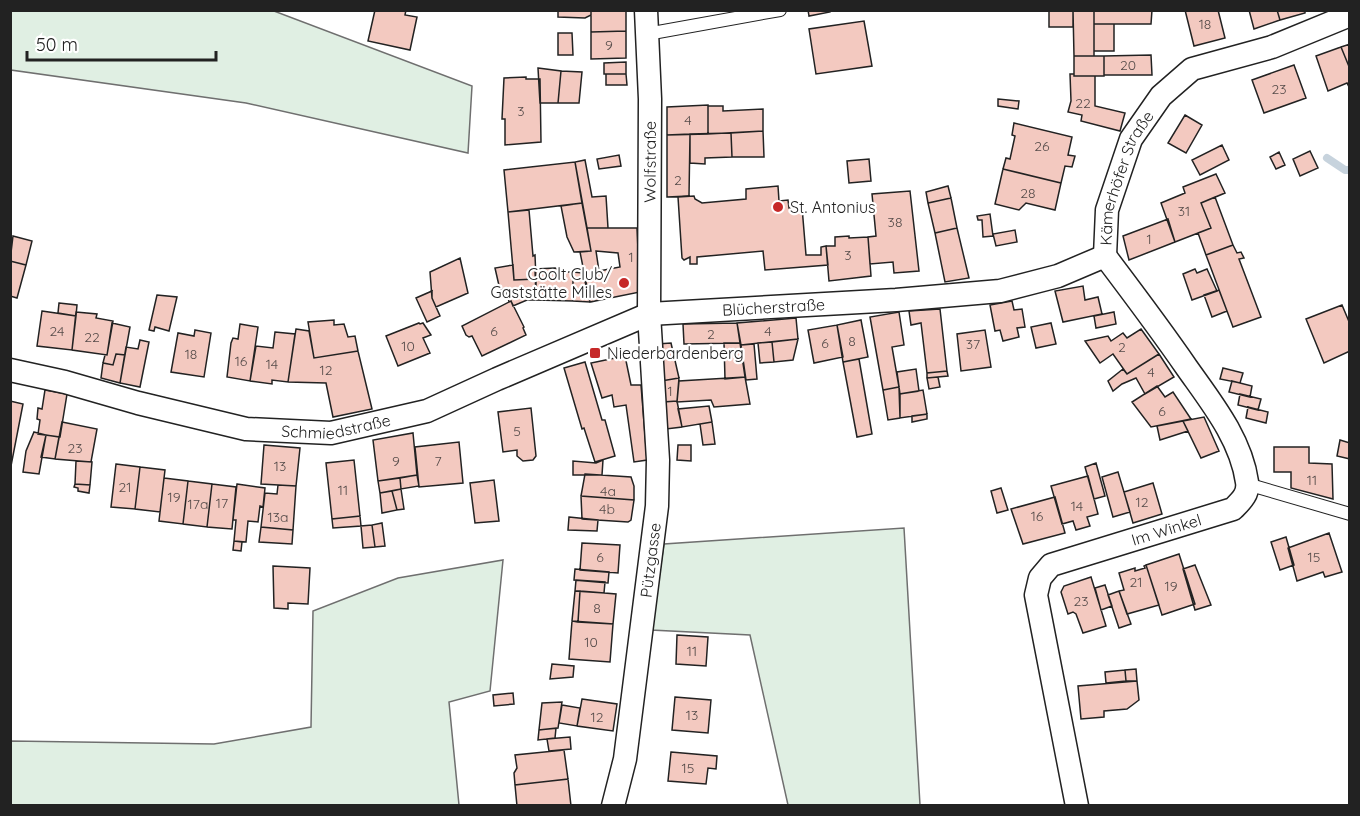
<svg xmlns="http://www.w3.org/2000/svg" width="1360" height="816" viewBox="0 0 1360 816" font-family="Quicksand,sans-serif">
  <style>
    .grass { fill: #e0efe3; stroke: #6f6f6f; stroke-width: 1.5 }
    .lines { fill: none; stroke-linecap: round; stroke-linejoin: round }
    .stream { stroke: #c7d3dd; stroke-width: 8 }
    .building { fill: #f3c9c0; stroke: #222; stroke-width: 1.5; fill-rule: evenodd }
    .lane-casing { stroke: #222; stroke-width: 14 }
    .street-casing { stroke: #222; stroke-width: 25 }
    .lane { stroke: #fff; stroke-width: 12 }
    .street { stroke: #fff; stroke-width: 22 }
    .poi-dot { fill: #c62828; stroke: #fff; stroke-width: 2 }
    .labels { text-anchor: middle; stroke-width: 4.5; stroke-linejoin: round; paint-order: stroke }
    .number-label { font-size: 14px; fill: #564c4a }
    .street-label { font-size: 16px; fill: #222; stroke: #fff }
    .poi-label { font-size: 16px; fill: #222; stroke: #fff; text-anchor: start }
  </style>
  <rect width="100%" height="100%" fill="#fff"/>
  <path class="grass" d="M 11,10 L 274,11 L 472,86 L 468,153 L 246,103 L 11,70 Z
    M 904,528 L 920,805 L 788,805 L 750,635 L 651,630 L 664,544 Z
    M 503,560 L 490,691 L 449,702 L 459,805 L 11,805 L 11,741 L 214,744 L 311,727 L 313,611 L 398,578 Z"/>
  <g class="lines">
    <path class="stream" d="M 1327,158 L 1345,170 L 1350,170"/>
  </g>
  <path class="building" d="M 375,10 L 406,10 L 405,15 L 417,17 L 410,50 L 368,41 Z
    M 558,10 L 591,10 L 591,15 L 585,18 L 558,17 Z
    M 591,10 L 626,10 L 626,31 L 591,32 Z
    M 808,10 L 830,10 L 830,12 L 809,16 Z
    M 1049,10 L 1073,10 L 1073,27 L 1049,27 Z
    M 1073,10 L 1094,10 L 1094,56 L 1074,56 Z
    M 1094,10 L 1152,10 L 1151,24 L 1094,24 Z
    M 1218,10 L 1225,38 L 1194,46 L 1185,10 Z
    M 1249,10 L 1277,10 L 1280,20 L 1254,29 Z
    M 1277,10 L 1305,10 L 1305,13 L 1280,20 Z
    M 864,21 L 872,66 L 816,74 L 809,29 Z
    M 1094,24 L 1114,24 L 1114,51 L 1094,51 Z
    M 626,31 L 626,58 L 591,59 L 591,32 Z
    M 558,33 L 572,33 L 573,55 L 558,55 Z
    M 1350,44 L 1350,69 L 1341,47 Z
    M 1341,47 L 1350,69 L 1350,89 L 1347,83 L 1328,91 L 1316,56 Z
    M 1151,55 L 1152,75 L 1104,75 L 1104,56 Z
    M 1074,56 L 1104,56 L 1104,76 L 1074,76 Z
    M 626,62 L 626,74 L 604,74 L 604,63 Z
    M 1294,65 L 1306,98 L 1264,113 L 1252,80 Z
    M 538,68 L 561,71 L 558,103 L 540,103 Z
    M 561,71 L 582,72 L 579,103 L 558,103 Z
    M 606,74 L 626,74 L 627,85 L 606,85 Z
    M 1070,74 L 1074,74 L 1074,76 L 1095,76 L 1095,106 L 1125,113 L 1120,131 L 1081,121 L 1082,115 L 1068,112 L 1071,101 Z
    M 526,77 L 526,79 L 540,79 L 541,142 L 505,145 L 505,119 L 502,119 L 504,78 Z
    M 998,99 L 1019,101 L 1018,109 L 998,106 Z
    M 708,105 L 708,134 L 667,135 L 667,107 Z
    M 708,106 L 723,106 L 723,111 L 763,109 L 763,131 L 708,134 Z
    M 1185,115 L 1202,125 L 1186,153 L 1168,143 Z
    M 1014,123 L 1072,137 L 1068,155 L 1075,156 L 1072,167 L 1065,166 L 1061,183 L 1003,169 L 1006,158 L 1010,159 L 1015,136 L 1012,135 Z
    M 763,131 L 764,157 L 732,157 L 731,133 Z
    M 731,133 L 732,157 L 705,158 L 705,164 L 690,163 L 690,134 Z
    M 690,134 L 689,196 L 667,197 L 667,135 Z
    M 1222,145 L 1229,160 L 1200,175 L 1192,160 Z
    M 1310,151 L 1318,168 L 1300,176 L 1293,159 Z
    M 1279,152 L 1285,165 L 1276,169 L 1270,157 Z
    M 619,155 L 621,166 L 599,169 L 597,159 Z
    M 869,159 L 871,181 L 849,183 L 847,161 Z
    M 585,160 L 592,197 L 606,196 L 608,228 L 587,228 L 575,162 Z
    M 575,162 L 582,203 L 508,212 L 504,170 Z
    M 1003,169 L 1061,183 L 1055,210 L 1026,203 L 1019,210 L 995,204 Z
    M 1216,174 L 1225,193 L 1201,203 L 1211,228 L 1175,242 L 1161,203 L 1185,193 L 1183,187 Z
    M 778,186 L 779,201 L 788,200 L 789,208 L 802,207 L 806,255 L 821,255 L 821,247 L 826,246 L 828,265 L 765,270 L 763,251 L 697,257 L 697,264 L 690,264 L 690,257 L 684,260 L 682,258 L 678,197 L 694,196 L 695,199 L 702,203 L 746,199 L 746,189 Z
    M 948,186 L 951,198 L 928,203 L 926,192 Z
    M 910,191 L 919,271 L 894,273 L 893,262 L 870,264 L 868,237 L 876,236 L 872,194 Z
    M 1215,197 L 1233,245 L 1206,255 L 1198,233 L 1211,228 L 1201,203 Z
    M 951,198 L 957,228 L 935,233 L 928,203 Z
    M 582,203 L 591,251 L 574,252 L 567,237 L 561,206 Z
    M 529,210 L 533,256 L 535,255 L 536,279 L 514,280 L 508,212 Z
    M 990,214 L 993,236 L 983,237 L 982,220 L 978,220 L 977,216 Z
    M 1168,219 L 1175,242 L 1129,260 L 1123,236 Z
    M 587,228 L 637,228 L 640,292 L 590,302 L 580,252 L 591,251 ZM 596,251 L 618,253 L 620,267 L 599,271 Z
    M 957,228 L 969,278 L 945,282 L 935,233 Z
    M 1015,230 L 1017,242 L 996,246 L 993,234 Z
    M 13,236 L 32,241 L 26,265 L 10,261 Z
    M 849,236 L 849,238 L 868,237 L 871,276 L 829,281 L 826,246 L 835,246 L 835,237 Z
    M 1233,245 L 1237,253 L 1241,252 L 1244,258 L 1239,259 L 1261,317 L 1233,327 L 1206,255 Z
    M 460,258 L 468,293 L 436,307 L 432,298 L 430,272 Z
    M 10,261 L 26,265 L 17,298 L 10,296 Z
    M 513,265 L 514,280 L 536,279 L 536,300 L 527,300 L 513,306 L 511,301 L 509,302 L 506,288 L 500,290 L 495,268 Z
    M 555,268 L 563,272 L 573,272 L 573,301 L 536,300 L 535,269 Z
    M 1195,269 L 1197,273 L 1207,269 L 1217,291 L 1192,300 L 1183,274 Z
    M 573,272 L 583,273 L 590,302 L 573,301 Z
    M 1083,286 L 1085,300 L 1098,297 L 1102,314 L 1063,322 L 1055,291 Z
    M 1219,290 L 1227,311 L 1212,317 L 1204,295 Z
    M 432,291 L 432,298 L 440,316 L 427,322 L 416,298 Z
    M 157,295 L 177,297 L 169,331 L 155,327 L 154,331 L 149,330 Z
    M 511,301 L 524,327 L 523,328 L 526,335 L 482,356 L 472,336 L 469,337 L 466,335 L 462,326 Z
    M 1012,301 L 1014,310 L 1022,309 L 1025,327 L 1017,328 L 1019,337 L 1003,341 L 1000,330 L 995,331 L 990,305 Z
    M 59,303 L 77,305 L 76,316 L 58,313 Z
    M 1342,305 L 1350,324 L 1350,351 L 1324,363 L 1306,319 Z
    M 940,309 L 947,371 L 927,373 L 921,323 L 911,325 L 909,311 Z
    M 42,311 L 76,316 L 72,350 L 37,346 Z
    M 76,312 L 97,314 L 96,318 L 113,321 L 107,355 L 72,350 Z
    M 899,312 L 904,345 L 892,347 L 899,387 L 883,390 L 870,317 Z
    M 1114,312 L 1116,324 L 1096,328 L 1094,316 Z
    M 796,318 L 798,339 L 741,345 L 737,323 Z
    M 334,320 L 334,325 L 344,324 L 348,337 L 355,336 L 358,351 L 314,358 L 308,322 Z
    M 861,320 L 868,357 L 843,362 L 837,325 Z
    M 112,323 L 130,327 L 125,355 L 116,354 L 113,365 L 103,363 L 105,355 L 107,355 Z
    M 419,323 L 420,324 L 423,323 L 431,335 L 423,338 L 430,353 L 398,366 L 386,336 Z
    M 737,323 L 740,343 L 684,344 L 683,324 Z
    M 1051,323 L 1056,344 L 1036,348 L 1031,327 Z
    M 240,324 L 258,327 L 250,381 L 227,377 L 231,343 L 233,338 L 238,339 Z
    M 837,325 L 843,357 L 814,363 L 808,330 Z
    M 296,329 L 309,331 L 314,358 L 358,351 L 372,409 L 333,417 L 326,383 L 288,382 Z
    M 1141,329 L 1159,354 L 1127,374 L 1113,354 L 1100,363 L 1085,341 L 1108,336 L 1111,341 L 1123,333 L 1127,338 Z
    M 195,330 L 211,333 L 204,377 L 171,372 L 178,333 L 194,336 Z
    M 985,330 L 991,367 L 961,371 L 957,334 Z
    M 275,332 L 295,334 L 288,382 L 272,380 L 272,384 L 250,381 L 256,346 L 273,348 Z
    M 798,339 L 793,360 L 774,362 L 772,342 Z
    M 140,340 L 149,342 L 140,387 L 120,383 L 126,347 L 138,349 Z
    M 772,342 L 774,362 L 760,363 L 758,343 Z
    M 671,343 L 679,378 L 661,381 L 657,344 Z
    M 724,343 L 740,343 L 745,377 L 725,379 Z
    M 754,344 L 757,379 L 746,380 L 741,345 Z
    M 116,354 L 125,355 L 120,383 L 101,378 L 103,363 L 113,365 Z
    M 1159,354 L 1174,377 L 1145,394 L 1136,378 L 1122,384 L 1113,391 L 1108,381 L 1123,369 L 1127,374 Z
    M 625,356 L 631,385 L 641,385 L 647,460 L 634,462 L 626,405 L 614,407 L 612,395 L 602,398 L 591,363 Z
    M 859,359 L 872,434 L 857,437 L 843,362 Z
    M 585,362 L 602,420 L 605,420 L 615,456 L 595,462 L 584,428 L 582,429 L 564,368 Z
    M 1223,368 L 1243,373 L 1240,383 L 1220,379 Z
    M 916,369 L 919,391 L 900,394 L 897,372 Z
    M 947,371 L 948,376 L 927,378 L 927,373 Z
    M 745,377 L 750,404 L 714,407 L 711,400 L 677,402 L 679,381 Z
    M 938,377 L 940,387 L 929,389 L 927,378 Z
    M 679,378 L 677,401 L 663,402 L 661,381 Z
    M 1232,381 L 1252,386 L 1250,397 L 1229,392 Z
    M 1157,386 L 1165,397 L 1173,392 L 1191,419 L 1151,427 L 1132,402 Z
    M 899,387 L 900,418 L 888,420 L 883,390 Z
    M 45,390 L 67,394 L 60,437 L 38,434 L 40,420 L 37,419 L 38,408 L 42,409 Z
    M 923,390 L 927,414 L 900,418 L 900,394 Z
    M 1240,394 L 1261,399 L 1258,410 L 1238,405 Z
    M 10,401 L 23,404 L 11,466 L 10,466 Z
    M 677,401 L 682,427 L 666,429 L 663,402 Z
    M 709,406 L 712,422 L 682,427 L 678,409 Z
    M 1248,407 L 1268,412 L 1266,423 L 1246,418 Z
    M 531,408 L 536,456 L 533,460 L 523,461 L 517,456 L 517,450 L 503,452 L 498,412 Z
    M 927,414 L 927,419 L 912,422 L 912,416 Z
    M 1204,417 L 1219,451 L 1201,458 L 1183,421 Z
    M 1183,421 L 1188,431 L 1160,440 L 1157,426 Z
    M 62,422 L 97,429 L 91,462 L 55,459 Z
    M 712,422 L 715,444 L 703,445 L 700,424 Z
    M 34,432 L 46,435 L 39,474 L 23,472 L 26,451 Z
    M 413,433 L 417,475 L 378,481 L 373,440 Z
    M 46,435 L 59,437 L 55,459 L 41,457 Z
    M 1340,440 L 1350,443 L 1350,459 L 1337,456 Z
    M 459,442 L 463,483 L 419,487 L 415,447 Z
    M 264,445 L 300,448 L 296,486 L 261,484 Z
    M 678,445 L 691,445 L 691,461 L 677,460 Z
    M 1274,447 L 1309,447 L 1309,463 L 1332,464 L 1333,499 L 1291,488 L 1291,472 L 1274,472 Z
    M 354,460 L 360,516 L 332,519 L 326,463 Z
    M 603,460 L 602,475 L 573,475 L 573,461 L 596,463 Z
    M 76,461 L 92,462 L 90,485 L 75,484 Z
    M 1096,463 L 1105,496 L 1094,499 L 1085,467 Z
    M 116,464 L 140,467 L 135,509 L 111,507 Z
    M 140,467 L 165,470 L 160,512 L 135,509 Z
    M 1118,472 L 1130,512 L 1113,517 L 1102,477 Z
    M 585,474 L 631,477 L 634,486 L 634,500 L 581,496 Z
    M 417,475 L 419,486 L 401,489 L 400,478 Z
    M 1088,476 L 1098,514 L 1087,517 L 1090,526 L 1076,530 L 1073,521 L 1062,524 L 1051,486 Z
    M 164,478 L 188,481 L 183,524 L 159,521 Z
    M 400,478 L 401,489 L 380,493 L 378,481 Z
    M 494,480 L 499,521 L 475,523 L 470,483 Z
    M 188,481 L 212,484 L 207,527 L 183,524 Z
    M 1153,483 L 1162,514 L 1133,523 L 1124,492 Z
    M 75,484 L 90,485 L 89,493 L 78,491 L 78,488 L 74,487 Z
    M 212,484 L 236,487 L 232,529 L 207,527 Z
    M 237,484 L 265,488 L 263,507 L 260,506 L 258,522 L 248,521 L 246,542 L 234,541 L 236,520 L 233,520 Z
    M 278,485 L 296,486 L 293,530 L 261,527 L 265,493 L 277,494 Z
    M 1001,488 L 1008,510 L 997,513 L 991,491 Z
    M 401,489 L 404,509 L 397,510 L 392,491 Z
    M 392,491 L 397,510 L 382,513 L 380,493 Z
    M 581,496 L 634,500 L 631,520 L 628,522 L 582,519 Z
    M 1055,497 L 1065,533 L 1023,544 L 1011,509 Z
    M 360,516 L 361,526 L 333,528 L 332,519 Z
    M 569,517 L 598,520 L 597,531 L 568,530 Z
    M 382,523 L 385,546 L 375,547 L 372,525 Z
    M 372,525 L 375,547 L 363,548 L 361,526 Z
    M 261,527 L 293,530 L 292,544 L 259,542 Z
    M 1329,533 L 1342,572 L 1325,577 L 1323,572 L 1297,581 L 1288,548 Z
    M 1286,537 L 1294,565 L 1280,570 L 1271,542 Z
    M 234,541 L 242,542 L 241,551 L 233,550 Z
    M 582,543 L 620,545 L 618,573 L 580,570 Z
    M 1179,554 L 1195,604 L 1162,615 L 1146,565 Z
    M 1146,565 L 1159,605 L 1127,614 L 1119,591 L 1124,590 L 1119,573 L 1135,568 L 1135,571 L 1145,568 L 1144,566 Z
    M 1195,565 L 1211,605 L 1195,610 L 1183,569 Z
    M 273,566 L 310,568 L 308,604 L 288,603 L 288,609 L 274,608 Z
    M 575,569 L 609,572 L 608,583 L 574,580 Z
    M 1091,577 L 1106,626 L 1083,633 L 1076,614 L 1073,612 L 1068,614 L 1061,592 L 1064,586 Z
    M 576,580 L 605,582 L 604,593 L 575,591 Z
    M 1105,585 L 1112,606 L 1101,610 L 1095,588 Z
    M 575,591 L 580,591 L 578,622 L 572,621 Z
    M 580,591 L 616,594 L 613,624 L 578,622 Z
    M 1119,591 L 1131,624 L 1119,628 L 1108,595 Z
    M 572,621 L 613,624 L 610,662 L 569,659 Z
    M 677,635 L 708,637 L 706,666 L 676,664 Z
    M 552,664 L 574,666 L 573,677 L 550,679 Z
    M 1136,669 L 1137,681 L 1126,681 L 1125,670 Z
    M 1125,670 L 1126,681 L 1106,683 L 1105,672 Z
    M 1137,681 L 1139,700 L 1127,709 L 1104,711 L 1104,717 L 1081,719 L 1078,686 Z
    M 513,693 L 514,704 L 494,706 L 493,695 Z
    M 675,697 L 711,700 L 708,733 L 672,730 Z
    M 582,699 L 617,704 L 613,731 L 577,726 Z
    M 562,702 L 558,728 L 539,730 L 542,703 Z
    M 562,705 L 580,708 L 577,726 L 559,723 Z
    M 556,728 L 555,738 L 538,740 L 539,730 Z
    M 570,737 L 571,749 L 549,751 L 547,739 Z
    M 564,750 L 568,779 L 515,785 L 514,773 L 517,768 L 515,755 Z
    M 671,752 L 717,756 L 716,769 L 708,768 L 706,784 L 668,781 Z
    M 568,779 L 571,806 L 517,806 L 515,785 Z"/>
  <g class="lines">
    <defs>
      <path id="lane" d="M 647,34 L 780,10
        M 1247,484 L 1350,514"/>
      <g id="street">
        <path id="s1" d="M 1105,256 L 1107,210 L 1131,139 L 1161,96 L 1192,69 L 1272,47 L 1350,15"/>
        <path id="s2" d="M 10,370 L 65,382 L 138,403 L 246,429 L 331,433 L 427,411 L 497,379 L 649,314 L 896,300 L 1000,291 L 1058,276 L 1105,256"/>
        <path id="s3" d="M 613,806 L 625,759 L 657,506 L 658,460 L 649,314 L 650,99 L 646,10"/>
        <path id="s4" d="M 1077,806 L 1036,595 L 1040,578 L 1051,565 L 1233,509 C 1241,501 1249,494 1247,482 C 1241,439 1211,402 1187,368 C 1161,330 1133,293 1105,256"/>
      </g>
    </defs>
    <use href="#lane" class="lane-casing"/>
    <use href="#street" class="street-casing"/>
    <use href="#lane" class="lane"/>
    <use href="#street" class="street"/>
  </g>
  <g class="poi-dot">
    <circle cx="778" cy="207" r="6"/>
    <circle cx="624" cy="283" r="6"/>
    <rect x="589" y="347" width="12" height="12" rx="3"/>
  </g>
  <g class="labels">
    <g class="number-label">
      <text x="1205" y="29">18</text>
      <text x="609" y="50">9</text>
      <text x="1128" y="70">20</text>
      <text x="1279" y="94">23</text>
      <text x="1083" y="108">22</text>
      <text x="521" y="116">3</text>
      <text x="688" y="125">4</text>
      <text x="1042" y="151">26</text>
      <text x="678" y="185">2</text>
      <text x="1028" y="198">28</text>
      <text x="1184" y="216">31</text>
      <text x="895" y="227">38</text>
      <text x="1149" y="244">1</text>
      <text x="848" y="260">3</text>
      <text x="631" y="262">1</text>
      <text x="57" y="336">24</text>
      <text x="494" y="336">6</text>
      <text x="768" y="336">4</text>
      <text x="711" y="339">2</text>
      <text x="92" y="342">22</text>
      <text x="852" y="346">8</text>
      <text x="825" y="348">6</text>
      <text x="973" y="349">37</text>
      <text x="408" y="351">10</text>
      <text x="1122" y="352">2</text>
      <text x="191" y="359">18</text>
      <text x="241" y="366">16</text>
      <text x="272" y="369">14</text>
      <text x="326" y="375">12</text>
      <text x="1151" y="377">4</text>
      <text x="670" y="396">1</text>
      <text x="1162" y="416">6</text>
      <text x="517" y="436">5</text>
      <text x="75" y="453">23</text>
      <text x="396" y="466">9</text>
      <text x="438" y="466">7</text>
      <text x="280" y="471">13</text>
      <text x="1312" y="485">11</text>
      <text x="125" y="492">21</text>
      <text x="343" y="495">11</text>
      <text x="608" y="496">4a</text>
      <text x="174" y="502">19</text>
      <text x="1142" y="507">12</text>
      <text x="222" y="508">17</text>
      <text x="198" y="509">17a</text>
      <text x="1077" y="511">14</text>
      <text x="607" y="514">4b</text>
      <text x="1037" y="521">16</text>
      <text x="278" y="522">13a</text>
      <text x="600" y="562">6</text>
      <text x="1314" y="562">15</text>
      <text x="1136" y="587">21</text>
      <text x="1171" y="591">19</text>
      <text x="1081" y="606">23</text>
      <text x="597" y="613">8</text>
      <text x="591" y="647">10</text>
      <text x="692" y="656">11</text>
      <text x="692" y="720">13</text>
      <text x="597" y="722">12</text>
      <text x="688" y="773">15</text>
    </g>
    <g class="street-label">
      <text dy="6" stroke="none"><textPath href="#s3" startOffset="648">Wolfstraße</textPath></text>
      <text dy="6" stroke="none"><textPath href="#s1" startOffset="82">Kämerhöfer Straße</textPath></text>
      <text dy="6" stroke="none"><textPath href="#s2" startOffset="794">Blücherstraße</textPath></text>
      <text dy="6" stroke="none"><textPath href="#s2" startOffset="334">Schmiedstraße</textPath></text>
      <text dy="6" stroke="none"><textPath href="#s4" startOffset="370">Im Winkel</textPath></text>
      <text dy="6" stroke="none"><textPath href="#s3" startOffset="249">Pützgasse</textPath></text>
    </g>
    <g class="poi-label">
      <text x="790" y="213">St. Antonius</text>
      <text x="612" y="280" text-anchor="end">Coolt Club/<tspan x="612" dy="18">Gaststätte Milles</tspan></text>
      <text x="607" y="359">Niederbardenberg</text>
    </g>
  </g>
  <rect width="1360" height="816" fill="none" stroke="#222222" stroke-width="24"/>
  <path d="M27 51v9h189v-9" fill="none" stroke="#222222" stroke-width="3"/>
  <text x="36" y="51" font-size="18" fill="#222222" stroke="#ffffff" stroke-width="4.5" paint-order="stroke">50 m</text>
</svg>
